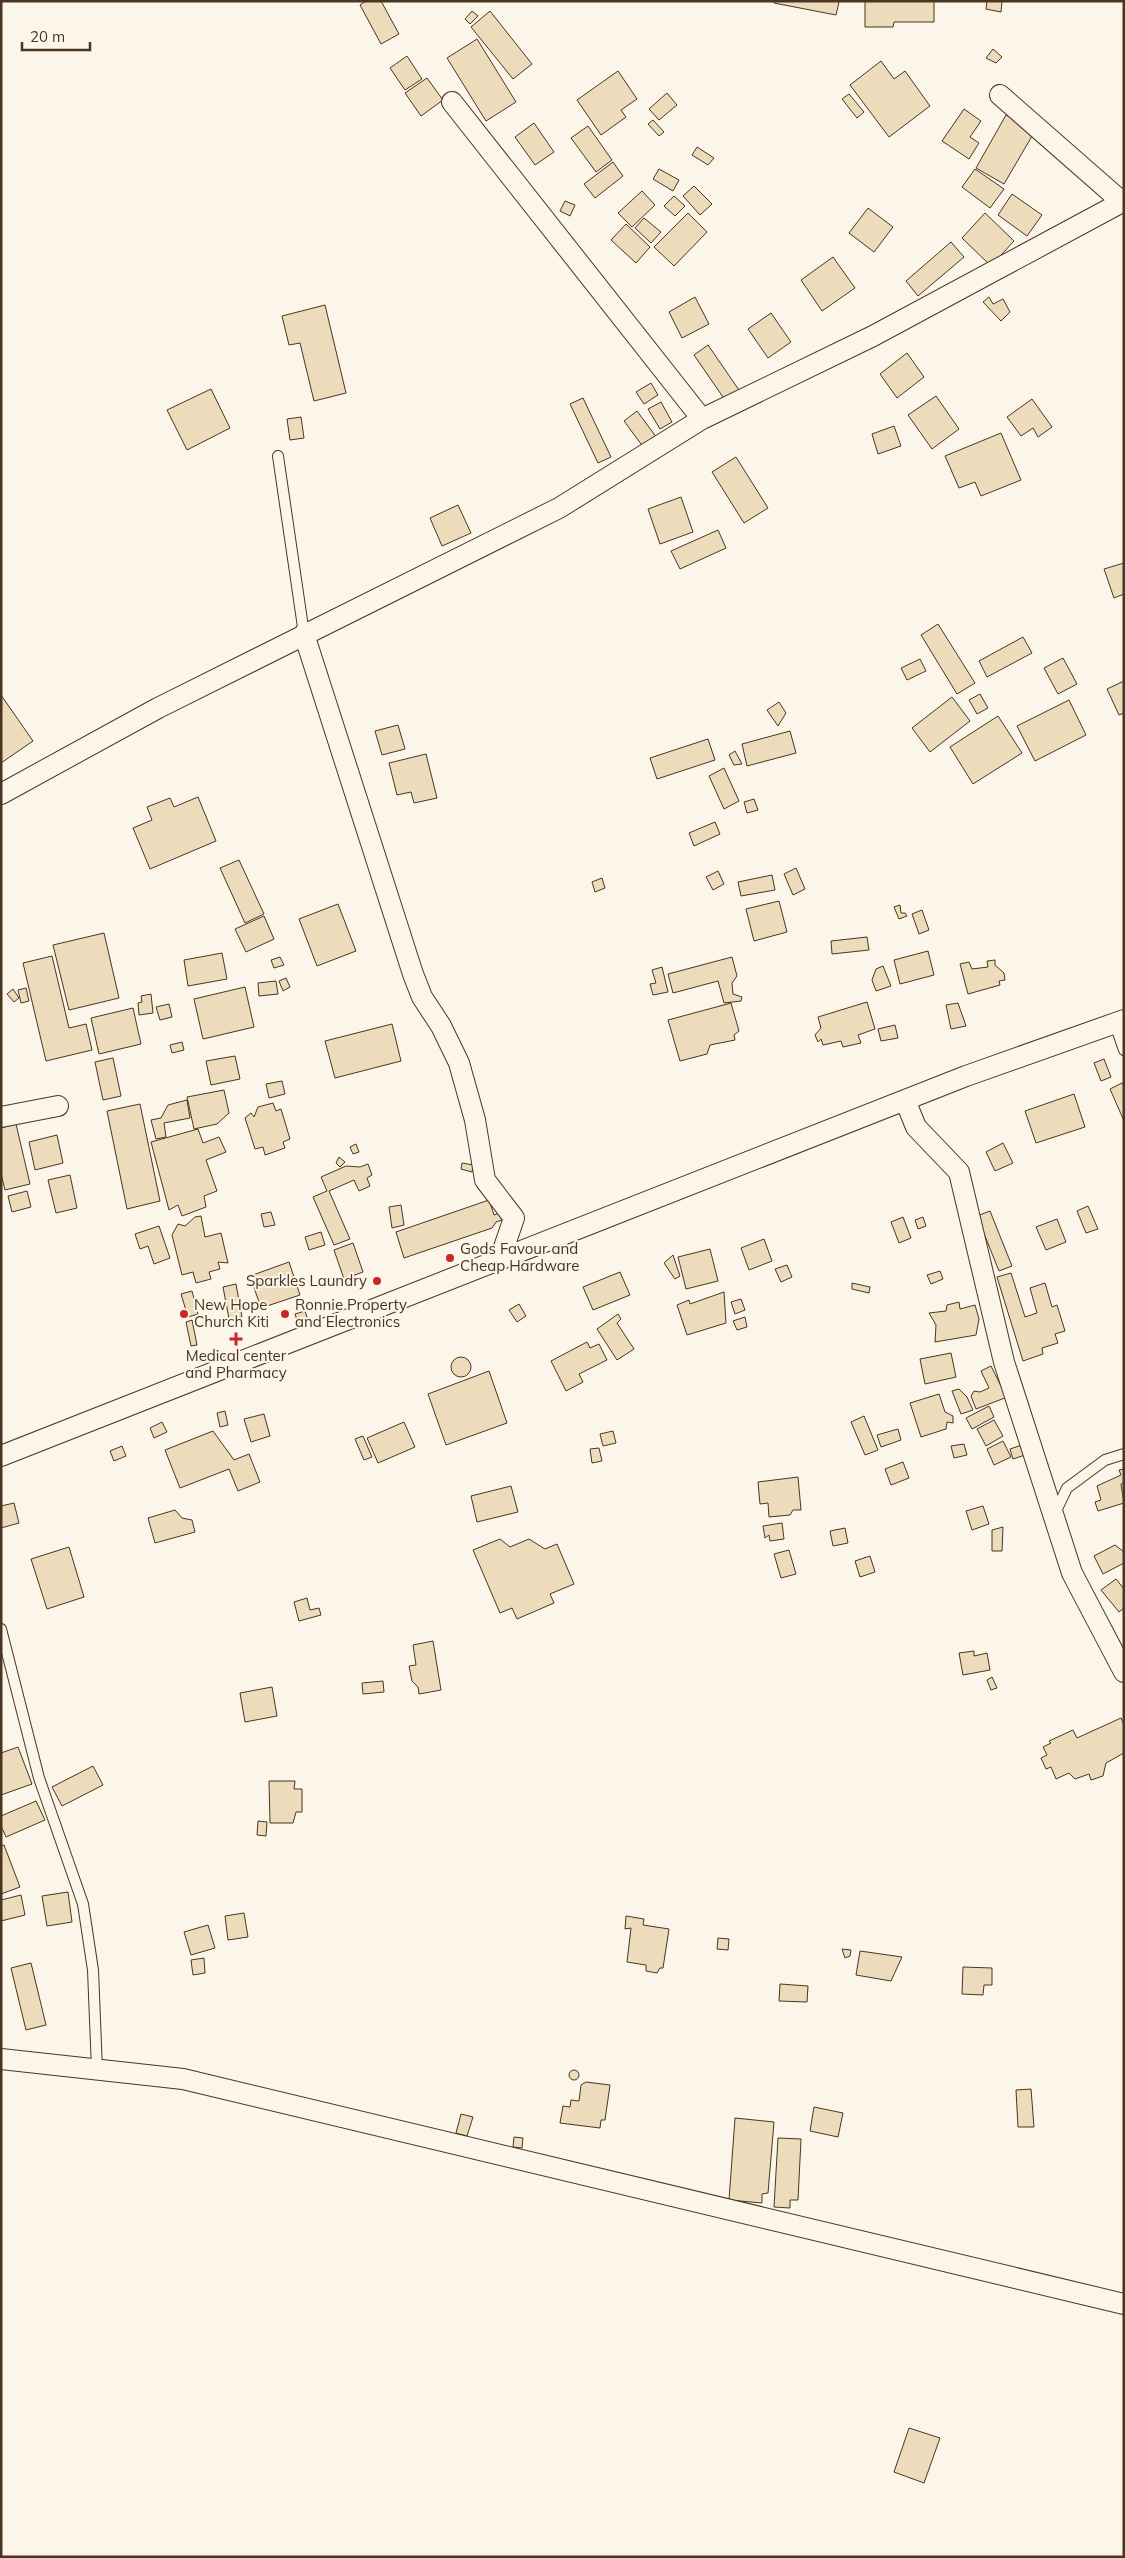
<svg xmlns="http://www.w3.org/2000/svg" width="1125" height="2558" viewBox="0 0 1125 2558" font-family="Mulish,sans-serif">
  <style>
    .building { fill: #ecdcbc; stroke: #4a3520 }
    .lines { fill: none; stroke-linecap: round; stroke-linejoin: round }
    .service-casing { stroke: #4a3520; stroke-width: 12 }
    .minor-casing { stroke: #4a3520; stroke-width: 22 }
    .service { stroke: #fbf6e9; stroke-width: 10 }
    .minor { stroke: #fbf6e9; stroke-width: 20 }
    .poi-dot { fill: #c62828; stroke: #fbf6e9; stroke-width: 2 }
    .labels { text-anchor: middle; stroke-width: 4; stroke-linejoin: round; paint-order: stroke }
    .poi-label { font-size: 15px; fill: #4a3520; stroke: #fbf6e9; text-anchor: start }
  </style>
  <rect width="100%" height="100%" fill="#fbf6e9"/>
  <path class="building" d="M 366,1 L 381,1 L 399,34 L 381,44 L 360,5 Z
    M 774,1 L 836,1 L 839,2 L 836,15 L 774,3 Z
    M 865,1 L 934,1 L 934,22 L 894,22 L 893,27 L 865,27 Z
    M 987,1 L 1002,1 L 1001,12 L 986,9 Z
    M 472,11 L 478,16 L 470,24 L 465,19 Z
    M 490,11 L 532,64 L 513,79 L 471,27 Z
    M 477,39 L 516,102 L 486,121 L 447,58 Z
    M 993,49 L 1002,57 L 996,63 L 986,58 Z
    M 407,56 L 422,79 L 405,90 L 390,68 Z
    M 881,61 L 894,79 L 905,71 L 930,106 L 889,137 L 850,85 Z
    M 618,71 L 637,99 L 621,110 L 626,117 L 601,135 L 577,100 Z
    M 427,78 L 443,100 L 421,116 L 405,93 Z
    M 667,93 L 677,105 L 659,120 L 649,109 Z
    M 849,94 L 864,112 L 857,118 L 842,99 Z
    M 964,109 L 981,121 L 970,137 L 979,143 L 969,159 L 942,141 Z
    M 1006,115 L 1035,131 L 1004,184 L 976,168 Z
    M 653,120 L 664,132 L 659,136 L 648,124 Z
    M 534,123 L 554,152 L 535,165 L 515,137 Z
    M 588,126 L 612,160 L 596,172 L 571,138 Z
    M 697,147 L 714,158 L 708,165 L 692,155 Z
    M 613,162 L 623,176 L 595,198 L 584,184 Z
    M 659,169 L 679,180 L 673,191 L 653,179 Z
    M 975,169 L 1004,189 L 990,208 L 962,187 Z
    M 694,186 L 712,204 L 700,215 L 683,196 Z
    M 642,191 L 655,205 L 632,227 L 618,213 Z
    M 1012,194 L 1042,215 L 1027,236 L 998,215 Z
    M 674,196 L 685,206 L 675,216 L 664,206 Z
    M 565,201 L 575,205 L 570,216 L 560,211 Z
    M 868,208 L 893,227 L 874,252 L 849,233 Z
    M 688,213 L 707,232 L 674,266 L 654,247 Z
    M 985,213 L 1014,241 L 991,266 L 962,238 Z
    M 644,218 L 661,232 L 651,243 L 635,228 Z
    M 626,224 L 650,247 L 636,263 L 611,240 Z
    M 951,242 L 964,257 L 918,296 L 906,281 Z
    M 833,257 L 855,288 L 822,311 L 801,280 Z
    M 695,297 L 709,324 L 682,338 L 669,312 Z
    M 989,297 L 993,304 L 1003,299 L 1010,312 L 1001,321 L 983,302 Z
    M 325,305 L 346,393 L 314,401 L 300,343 L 289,345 L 282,316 Z
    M 771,313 L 791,342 L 768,358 L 748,329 Z
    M 708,345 L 739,390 L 725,400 L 694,355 Z
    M 907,353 L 924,377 L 897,398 L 880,374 Z
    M 651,383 L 658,395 L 644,404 L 636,392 Z
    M 211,389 L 230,428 L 187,450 L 167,410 Z
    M 936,396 L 959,429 L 932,449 L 908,415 Z
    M 583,398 L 611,457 L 598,463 L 570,404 Z
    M 1032,399 L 1052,427 L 1038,437 L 1033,428 L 1021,436 L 1007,417 Z
    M 661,402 L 672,422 L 660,429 L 648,409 Z
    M 637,411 L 657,438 L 644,448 L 624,421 Z
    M 301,417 L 304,438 L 290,440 L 287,419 Z
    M 894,426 L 901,446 L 878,454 L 872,434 Z
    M 1001,433 L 1021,480 L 981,496 L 975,482 L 959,488 L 945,456 Z
    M 736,457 L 768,508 L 744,523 L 712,472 Z
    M 681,497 L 693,532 L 660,544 L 648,509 Z
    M 458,505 L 471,533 L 442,546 L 430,518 Z
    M 718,530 L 726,548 L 680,569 L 671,551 Z
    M 1124,563 L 1124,594 L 1114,598 L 1104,569 Z
    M 938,624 L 975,683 L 957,694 L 921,635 Z
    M 1023,637 L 1032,653 L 987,677 L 979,661 Z
    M 1063,658 L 1077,684 L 1058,694 L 1044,668 Z
    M 920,659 L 926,671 L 907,680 L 901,668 Z
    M 1124,681 L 1124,713 L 1119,715 L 1107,689 Z
    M 980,694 L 988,708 L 977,714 L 969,700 Z
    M 1,695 L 33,741 L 1,763 Z
    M 952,697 L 970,721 L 930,752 L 912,728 Z
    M 1069,700 L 1086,735 L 1035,761 L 1017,726 Z
    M 779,702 L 786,713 L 778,726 L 767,710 Z
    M 998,716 L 1022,753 L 973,784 L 950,747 Z
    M 398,725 L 405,749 L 382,755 L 375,731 Z
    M 790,731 L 796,753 L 747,766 L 742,744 Z
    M 708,739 L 715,760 L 657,779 L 650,758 Z
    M 735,751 L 742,764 L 734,765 L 729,755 Z
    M 426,754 L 437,798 L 414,803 L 411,792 L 397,795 L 389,763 Z
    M 724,768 L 739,801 L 724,809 L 709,776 Z
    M 198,797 L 216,841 L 150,869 L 133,828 L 152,820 L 147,807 L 170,798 L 174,807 Z
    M 754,799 L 758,810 L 747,813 L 744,802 Z
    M 715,822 L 720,834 L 694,846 L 689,833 Z
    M 239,860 L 264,914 L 245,923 L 220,868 Z
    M 796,868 L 805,889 L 793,895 L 784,874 Z
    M 718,871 L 724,884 L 713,890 L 706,877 Z
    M 772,875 L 775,890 L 741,896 L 738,882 Z
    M 602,878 L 605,888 L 595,892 L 592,882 Z
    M 779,901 L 787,932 L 754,941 L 746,909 Z
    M 338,904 L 356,951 L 317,966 L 299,919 Z
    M 900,905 L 901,913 L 905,913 L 907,916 L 899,919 L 894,907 Z
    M 922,910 L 929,930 L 919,934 L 912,914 Z
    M 264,916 L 274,939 L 246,952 L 235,929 Z
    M 104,933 L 119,998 L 69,1010 L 53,945 Z
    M 867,937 L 869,950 L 832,954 L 831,941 Z
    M 928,951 L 934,975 L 900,984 L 894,960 Z
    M 222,953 L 227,979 L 188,986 L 184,960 Z
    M 52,956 L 69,1028 L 86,1024 L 92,1050 L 46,1061 L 23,963 Z
    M 280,957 L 284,965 L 274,968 L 271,960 Z
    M 732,957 L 737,976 L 732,983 L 733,994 L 742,997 L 741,1001 L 724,1003 L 718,981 L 673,993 L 668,974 Z
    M 995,960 L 995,965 L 1004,973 L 1005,980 L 999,981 L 1000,985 L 968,994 L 960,964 L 969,962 L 972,969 L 988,967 L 987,961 Z
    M 883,966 L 891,986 L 876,991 L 872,980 L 876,969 Z
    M 662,967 L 668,992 L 653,995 L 650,984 L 656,983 L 652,970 Z
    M 286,978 L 290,987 L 283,991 L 279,981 Z
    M 276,981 L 278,994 L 259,996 L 258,983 Z
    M 245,987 L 254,1027 L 203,1039 L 194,999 Z
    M 26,988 L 29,1001 L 21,1003 L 18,990 Z
    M 13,989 L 19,998 L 14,1002 L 7,994 Z
    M 151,994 L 153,1013 L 139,1015 L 138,1003 L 142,1002 L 141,996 Z
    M 867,1002 L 875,1029 L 858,1035 L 861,1043 L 843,1047 L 841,1041 L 823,1045 L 821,1039 L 818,1042 L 815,1035 L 821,1028 L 818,1017 Z
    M 731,1003 L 739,1031 L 734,1035 L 735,1040 L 710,1045 L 707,1054 L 680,1061 L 668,1020 Z
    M 958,1003 L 966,1026 L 951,1029 L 946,1005 Z
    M 169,1004 L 172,1017 L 160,1020 L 156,1007 Z
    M 133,1008 L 141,1044 L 99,1054 L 91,1018 Z
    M 392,1024 L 401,1061 L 335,1078 L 325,1041 Z
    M 895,1025 L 898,1038 L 881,1041 L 878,1029 Z
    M 182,1042 L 184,1050 L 172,1053 L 170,1045 Z
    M 235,1056 L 240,1079 L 211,1085 L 206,1061 Z
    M 113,1058 L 121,1096 L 103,1100 L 95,1062 Z
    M 1104,1059 L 1111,1077 L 1101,1081 L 1094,1063 Z
    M 282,1081 L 285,1094 L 269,1098 L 266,1084 Z
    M 1122,1083 L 1124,1086 L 1124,1121 L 1110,1089 Z
    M 224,1090 L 229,1113 L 217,1124 L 194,1129 L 187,1097 Z
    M 1074,1094 L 1085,1127 L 1036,1143 L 1025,1111 Z
    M 187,1100 L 190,1118 L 164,1123 L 166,1137 L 156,1139 L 151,1120 L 161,1118 L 168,1105 Z
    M 273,1103 L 276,1111 L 281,1109 L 290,1139 L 283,1142 L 285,1148 L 265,1155 L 263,1147 L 255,1149 L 245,1118 L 251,1113 L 254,1117 L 258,1107 Z
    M 140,1104 L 160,1201 L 127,1209 L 107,1111 Z
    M 16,1124 L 30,1184 L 5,1190 L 1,1174 L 1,1128 Z
    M 198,1129 L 203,1143 L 219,1137 L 226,1152 L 206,1160 L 217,1191 L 204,1196 L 206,1207 L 182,1216 L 178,1205 L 169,1210 L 151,1142 Z
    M 57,1135 L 63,1163 L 35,1170 L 29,1142 Z
    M 1003,1143 L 1013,1163 L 995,1171 L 986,1152 Z
    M 356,1144 L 359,1152 L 353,1154 L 350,1147 Z
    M 339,1157 L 345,1162 L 340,1167 L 336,1163 Z
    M 462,1163 L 473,1165 L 472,1172 L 461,1169 Z
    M 368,1164 L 372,1175 L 367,1178 L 370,1186 L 359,1191 L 354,1180 L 329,1191 L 350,1239 L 334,1245 L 313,1197 L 327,1191 L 321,1177 L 346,1166 L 360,1167 Z
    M 70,1175 L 77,1208 L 56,1213 L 48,1180 Z
    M 27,1191 L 31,1207 L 12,1212 L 8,1196 Z
    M 489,1200 L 494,1215 L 500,1213 L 502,1220 L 496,1222 L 492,1228 L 404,1258 L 396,1232 Z
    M 401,1205 L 404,1225 L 392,1228 L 389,1207 Z
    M 1088,1206 L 1098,1229 L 1086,1233 L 1077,1211 Z
    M 990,1211 L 1012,1266 L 999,1271 L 977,1216 Z
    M 271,1212 L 275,1225 L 264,1227 L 261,1214 Z
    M 201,1216 L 205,1237 L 221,1233 L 228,1263 L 218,1262 L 220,1269 L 209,1272 L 211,1279 L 196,1283 L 193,1272 L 182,1275 L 172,1235 L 178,1224 L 185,1226 L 195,1217 Z
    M 903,1217 L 911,1238 L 899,1243 L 891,1222 Z
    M 923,1217 L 926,1226 L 918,1229 L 915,1220 Z
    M 1057,1219 L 1066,1242 L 1046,1250 L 1036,1227 Z
    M 159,1226 L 170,1258 L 154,1264 L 148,1246 L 140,1249 L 135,1234 Z
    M 321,1232 L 325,1245 L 309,1250 L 305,1237 Z
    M 764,1239 L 772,1261 L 749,1270 L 741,1248 Z
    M 353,1243 L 363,1272 L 344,1279 L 334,1250 Z
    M 710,1249 L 718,1281 L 686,1289 L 678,1257 Z
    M 673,1255 L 680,1276 L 675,1279 L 664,1263 Z
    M 289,1262 L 300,1295 L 261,1308 L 250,1276 Z
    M 787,1265 L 792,1277 L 781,1282 L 775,1269 Z
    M 940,1271 L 943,1279 L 931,1284 L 927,1275 Z
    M 620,1272 L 630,1295 L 593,1310 L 583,1287 Z
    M 1011,1273 L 1025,1317 L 1037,1313 L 1030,1288 L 1045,1283 L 1052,1307 L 1057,1305 L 1065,1331 L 1055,1334 L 1058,1343 L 1042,1348 L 1043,1354 L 1023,1361 L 997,1277 Z
    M 852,1283 L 870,1287 L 869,1293 L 852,1289 Z
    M 236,1284 L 242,1317 L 229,1319 L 223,1287 Z
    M 192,1291 L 198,1314 L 188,1317 L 181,1294 Z
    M 724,1292 L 726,1323 L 687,1335 L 677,1305 L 689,1300 L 690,1304 Z
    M 741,1299 L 745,1310 L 735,1314 L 731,1302 Z
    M 959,1302 L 960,1309 L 975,1305 L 979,1319 L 976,1335 L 935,1342 L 936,1325 L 929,1313 L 946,1311 L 947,1305 Z
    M 519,1304 L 526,1316 L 517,1322 L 509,1310 Z
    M 305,1311 L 308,1320 L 298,1323 L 295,1314 Z
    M 618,1314 L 621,1319 L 617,1323 L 634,1349 L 617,1360 L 597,1329 Z
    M 745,1317 L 747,1327 L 737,1330 L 733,1321 Z
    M 192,1320 L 197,1345 L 191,1346 L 186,1322 Z
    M 587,1342 L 590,1348 L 599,1344 L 607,1360 L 579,1374 L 583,1382 L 566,1391 L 551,1361 Z
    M 951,1353 L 956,1377 L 925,1384 L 920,1359 Z
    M451 1367a10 10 0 1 1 20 0a10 10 0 1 1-20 0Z
    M 991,1366 L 1003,1390 L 1010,1396 L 976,1409 L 971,1396 L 974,1391 L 980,1392 L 989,1388 L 981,1371 Z
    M 489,1371 L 507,1423 L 446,1445 L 428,1394 Z
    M 959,1389 L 967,1397 L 973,1410 L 961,1414 L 952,1391 Z
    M 939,1394 L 945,1412 L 953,1416 L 953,1423 L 947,1422 L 946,1429 L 921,1437 L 910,1403 Z
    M 989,1406 L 994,1417 L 972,1429 L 966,1418 Z
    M 225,1411 L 228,1425 L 220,1427 L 217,1413 Z
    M 264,1414 L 270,1436 L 251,1442 L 244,1419 Z
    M 864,1416 L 878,1450 L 865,1455 L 851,1422 Z
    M 994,1420 L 1003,1436 L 986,1446 L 977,1429 Z
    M 162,1422 L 167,1432 L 154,1438 L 150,1428 Z
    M 404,1422 L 415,1447 L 378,1463 L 367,1438 Z
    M 898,1429 L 901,1440 L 881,1447 L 877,1435 Z
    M 213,1431 L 234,1460 L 249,1454 L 260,1482 L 238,1491 L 229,1469 L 180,1488 L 165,1450 Z
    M 613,1431 L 616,1443 L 603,1446 L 600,1434 Z
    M 363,1436 L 372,1457 L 364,1460 L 355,1439 Z
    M 1003,1441 L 1011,1457 L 994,1465 L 987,1449 Z
    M 964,1444 L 967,1455 L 954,1458 L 951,1446 Z
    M 1022,1445 L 1025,1455 L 1013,1459 L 1010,1449 Z
    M 122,1446 L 126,1456 L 114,1461 L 110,1451 Z
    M 599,1448 L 602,1461 L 592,1463 L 590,1449 Z
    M 903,1462 L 909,1478 L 891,1485 L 885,1469 Z
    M 1124,1469 L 1124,1483 L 1121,1484 L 1124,1503 L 1098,1511 L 1095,1502 L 1101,1500 L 1097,1486 L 1121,1475 L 1119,1470 Z
    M 798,1477 L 801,1510 L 793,1510 L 790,1515 L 769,1517 L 768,1503 L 760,1504 L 758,1482 Z
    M 511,1486 L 518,1512 L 477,1522 L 471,1496 Z
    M 14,1503 L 19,1523 L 1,1528 L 1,1506 Z
    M 983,1506 L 989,1524 L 972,1530 L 966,1511 Z
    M 175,1510 L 182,1518 L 192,1520 L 195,1532 L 155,1543 L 148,1518 Z
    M 782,1523 L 784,1539 L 770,1541 L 769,1535 L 765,1538 L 763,1526 Z
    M 1003,1527 L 1002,1551 L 992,1551 L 992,1530 Z
    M 845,1528 L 848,1543 L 833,1546 L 830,1531 Z
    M 500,1539 L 510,1547 L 529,1539 L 545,1549 L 557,1544 L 574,1584 L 550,1594 L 554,1603 L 517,1619 L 512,1608 L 500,1613 L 473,1550 Z
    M 1115,1545 L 1124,1552 L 1124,1563 L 1103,1574 L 1094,1556 Z
    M 69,1547 L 84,1597 L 47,1609 L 31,1559 Z
    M 789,1550 L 796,1574 L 781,1578 L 774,1554 Z
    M 870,1556 L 875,1572 L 860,1577 L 855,1561 Z
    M 1116,1579 L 1124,1589 L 1124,1608 L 1119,1612 L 1101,1590 Z
    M 307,1598 L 310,1610 L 319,1608 L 321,1615 L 299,1621 L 294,1602 Z
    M 433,1641 L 441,1690 L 419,1694 L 418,1687 L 412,1681 L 409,1666 L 416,1665 L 413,1645 Z
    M 974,1651 L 974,1656 L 987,1653 L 990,1670 L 963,1675 L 959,1653 Z
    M 992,1677 L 997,1688 L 991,1690 L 987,1680 Z
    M 383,1681 L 384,1692 L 363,1694 L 362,1683 Z
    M 272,1687 L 277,1716 L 245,1722 L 240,1693 Z
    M 1121,1718 L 1124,1725 L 1124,1753 L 1106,1763 L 1103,1776 L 1091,1780 L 1089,1774 L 1075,1779 L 1069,1773 L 1056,1779 L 1051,1767 L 1046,1769 L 1041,1758 L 1047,1755 L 1043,1747 L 1051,1743 L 1049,1741 L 1073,1730 L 1077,1738 Z
    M 18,1747 L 32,1784 L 1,1795 L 1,1753 Z
    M 93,1766 L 103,1785 L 62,1806 L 52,1787 Z
    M 269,1781 L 295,1781 L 294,1789 L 302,1789 L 302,1812 L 296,1812 L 293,1823 L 270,1823 Z
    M 36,1801 L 45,1820 L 6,1837 L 1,1826 L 1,1816 Z
    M 258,1821 L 267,1822 L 266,1836 L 257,1835 Z
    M 4,1845 L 20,1887 L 1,1894 L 1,1846 Z
    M 68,1892 L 72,1922 L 47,1926 L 42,1896 Z
    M 21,1895 L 25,1915 L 1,1921 L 1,1900 Z
    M 244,1913 L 248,1937 L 228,1940 L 225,1916 Z
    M 626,1916 L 644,1919 L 643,1925 L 669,1929 L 663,1968 L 660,1968 L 657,1973 L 646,1971 L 646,1965 L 627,1962 L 631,1928 L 625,1929 Z
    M 208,1925 L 215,1948 L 191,1955 L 184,1932 Z
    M 718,1938 L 729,1939 L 728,1950 L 717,1949 Z
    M 842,1949 L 851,1950 L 850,1956 L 845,1958 Z
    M 860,1951 L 902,1957 L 891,1981 L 856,1975 Z
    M 204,1958 L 205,1973 L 193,1975 L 191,1960 Z
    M 31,1963 L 46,2025 L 26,2030 L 11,1968 Z
    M 963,1967 L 992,1968 L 992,1985 L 984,1985 L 983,1995 L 962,1994 Z
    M 780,1984 L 808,1986 L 807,2002 L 779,2001 Z
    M569 2075a5 5 0 1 1 10 0a5 5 0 1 1-10 0Z
    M 586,2082 L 610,2085 L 605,2120 L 601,2120 L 600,2128 L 560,2123 L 563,2106 L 570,2107 L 571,2100 L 579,2101 L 581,2085 Z
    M 1031,2089 L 1034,2127 L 1018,2127 L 1016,2090 Z
    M 814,2107 L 843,2113 L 838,2137 L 810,2131 Z
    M 461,2114 L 473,2117 L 467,2136 L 456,2133 Z
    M 735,2118 L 774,2122 L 768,2193 L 762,2194 L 762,2203 L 729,2200 Z
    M 514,2137 L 523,2138 L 522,2148 L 513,2147 Z
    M 778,2138 L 801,2139 L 798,2200 L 790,2200 L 790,2208 L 774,2207 Z
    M 909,2428 L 940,2438 L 924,2483 L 894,2472 Z"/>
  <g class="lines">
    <defs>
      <path id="service" d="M 278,456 L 304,634
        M 1115,1024 L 1124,1050
        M 1054,1515 L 1067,1488 L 1105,1460 L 1124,1454
        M 1,1629 L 39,1778 L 83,1904 L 93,1970 L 97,2070"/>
      <path id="minor" d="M 1000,95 L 1122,202
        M 452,102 L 702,419
        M 304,634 L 413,974 L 422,997 L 441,1026 L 459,1063 L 475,1120 L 485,1180 L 514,1218 L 500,1259
        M 1,794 L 158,708 L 559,508 L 702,419 L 873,336 L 1124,201
        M 905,1100 L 916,1127 L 959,1172 L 1004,1362 L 1072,1573 L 1124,1672
        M 1,1117 L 58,1106
        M 1,1456 L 966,1076 L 1124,1020
        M 1,2059 L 183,2079 L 1124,2304"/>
    </defs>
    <use href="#service" class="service-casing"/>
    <use href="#minor" class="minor-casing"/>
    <use href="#service" class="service"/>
    <use href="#minor" class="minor"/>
  </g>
  <g class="poi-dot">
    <circle cx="450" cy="1258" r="5"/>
    <circle cx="377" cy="1281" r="5"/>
    <circle cx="184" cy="1314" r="5"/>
    <circle cx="285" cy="1314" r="5"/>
    <path d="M233.5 1331.5h5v5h5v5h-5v5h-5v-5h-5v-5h5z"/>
  </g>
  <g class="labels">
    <g class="poi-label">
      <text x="460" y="1254">Gods Favour and<tspan x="460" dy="17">Cheap Hardware</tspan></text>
      <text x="367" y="1286" text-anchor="end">Sparkles Laundry</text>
      <text x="194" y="1310">New Hope<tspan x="194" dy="17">Church Kiti</tspan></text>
      <text x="295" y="1310">Ronnie Property<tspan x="295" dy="17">and Electronics</tspan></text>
      <text x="236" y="1361" text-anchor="middle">Medical center<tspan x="236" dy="17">and Pharmacy</tspan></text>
    </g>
  </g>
  <rect width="1125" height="2558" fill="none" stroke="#4a3520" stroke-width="5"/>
  <path d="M22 42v8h68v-8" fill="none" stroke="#4a3520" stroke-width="2.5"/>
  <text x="30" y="42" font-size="15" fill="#4a3520" stroke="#fbf6e9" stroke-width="4" paint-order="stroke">20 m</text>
</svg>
